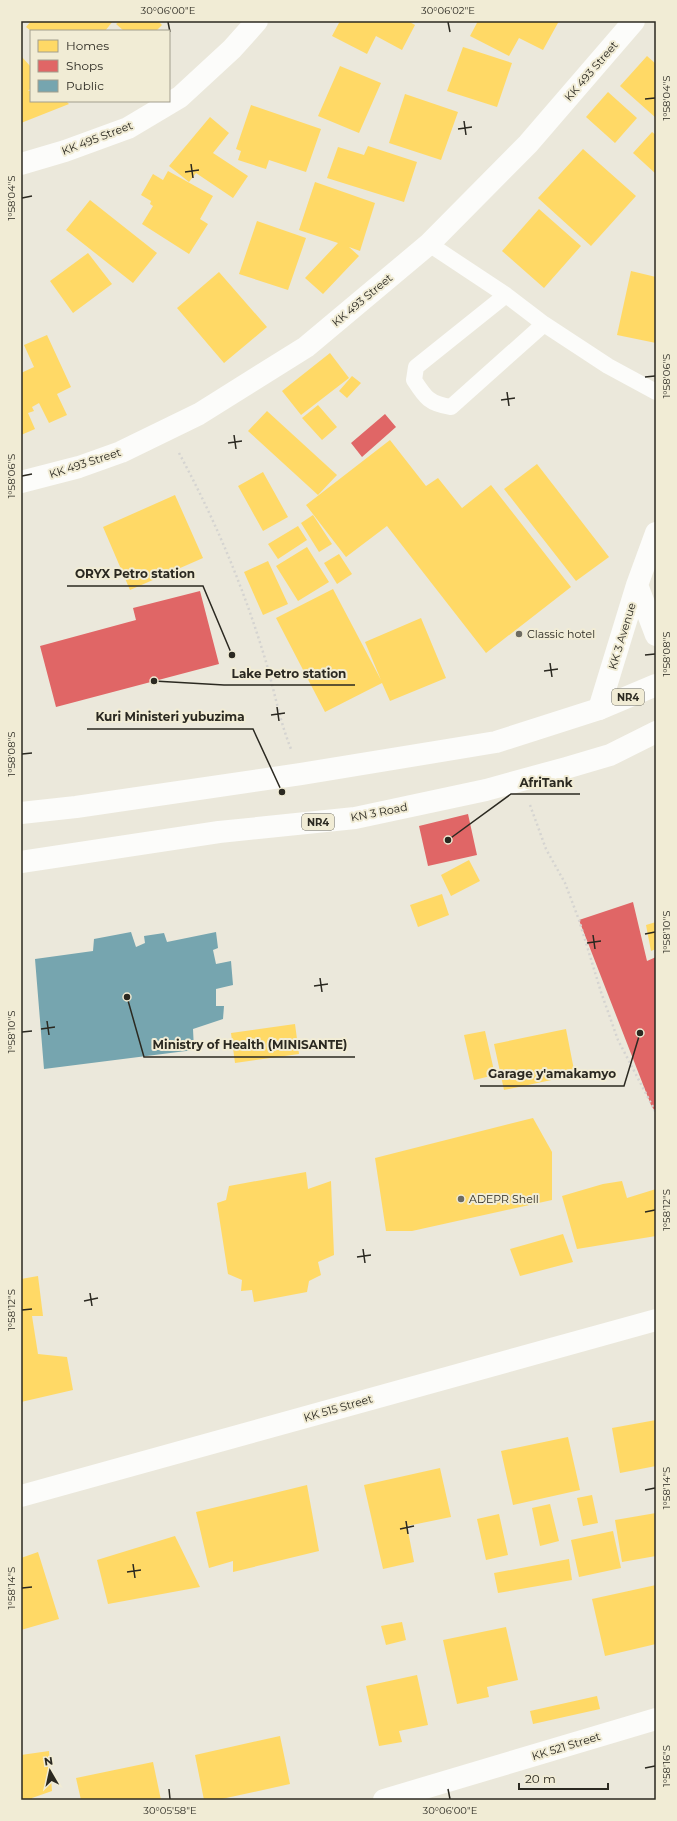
<svg xmlns="http://www.w3.org/2000/svg" width="677" height="1821" viewBox="0 0 677 1821" font-family="Montserrat,sans-serif">
  <style>
    .homes { fill: #ffd966 }
    .shops { fill: #e06666 }
    .public { fill: #76a5af }
    .lines { fill: none; stroke-linecap: round; stroke-linejoin: round }
    .path { stroke: #d5d4d1; stroke-width: 2.5; stroke-dasharray: 2 3; stroke-linecap: butt }
    .service { stroke: #fcfcfa; stroke-width: 16 }
    .minor { stroke: #fcfcfa; stroke-width: 22 }
    .secondary { stroke: #fcfcfa; stroke-width: 22 }
    .trunk { stroke: #fcfcfa; stroke-width: 22 }
    .ticks { fill: none; stroke: #2b2921; stroke-width: 1.5 }
    .poi-dot { fill: #6e6c62; stroke: #f1ecd5; stroke-width: 1.5 }
    .labels { text-anchor: middle; stroke-width: 4; stroke-linejoin: round; paint-order: stroke }
    .shield { fill: #f1ecd5; stroke: #666457; stroke-width: 1 }
    .shield-label { font-size: 10px; font-weight: bold; fill: #2b2921 }
    .street-label { font-size: 11px; fill: #2b2921; stroke: #f1ecd5 }
    .poi-label { font-size: 11px; fill: #2b2921; stroke: #f1ecd5; text-anchor: start }
    .leader { fill: none; stroke: #2b2921; stroke-width: 1.5 }
    .callout-dot { fill: #2b2921; stroke: #f1ecd5; stroke-width: 1.5 }
    .callout-label { font-size: 12px; text-anchor: middle; font-weight: bold; fill: #2b2921; stroke: #f1ecd5; stroke-width: 4; stroke-linejoin: round; paint-order: stroke }
    .neatline { fill: none; stroke: #2b2921; stroke-width: 1.5 }
    .ticks-label { font-size: 10px; text-anchor: middle; fill: #2b2921 }
  </style>
  <rect width="100%" height="100%" fill="#ebe8db"/>
  <path class="homes" d="M 31,21 L 113,21 L 105,31 L 31,31 L 26,27 Z
    M 120,21 L 158,21 L 162,25 L 156,31 L 124,31 L 116,24 Z
    M 340,21 L 408,21 L 415,25 L 402,50 L 376,36 L 367,54 L 332,36 Z
    M 478,21 L 559,21 L 543,50 L 519,38 L 509,56 L 470,36 Z
    M 463,47 L 512,63 L 497,107 L 447,91 Z
    M 21,56 L 31,67 L 31,88 L 28,91 L 31,91 L 31,101 L 66,101 L 69,104 L 21,123 Z
    M 647,56 L 656,64 L 656,118 L 620,86 Z
    M 340,66 L 381,83 L 359,133 L 318,116 Z
    M 608,92 L 637,118 L 615,143 L 586,117 Z
    M 405,94 L 458,112 L 441,160 L 389,143 Z
    M 251,105 L 321,129 L 306,172 L 269,160 L 266,169 L 238,160 L 241,151 L 236,149 Z
    M 210,117 L 229,133 L 213,153 L 248,176 L 233,198 L 196,173 L 189,182 L 169,166 Z
    M 652,132 L 656,135 L 656,174 L 633,153 Z
    M 368,146 L 417,162 L 404,202 L 327,178 L 338,147 L 364,155 Z
    M 583,149 L 636,196 L 591,246 L 538,198 Z
    M 168,171 L 213,196 L 200,219 L 208,224 L 189,254 L 142,224 L 153,206 L 150,204 L 151,201 L 141,195 L 153,174 L 163,180 Z
    M 315,182 L 375,203 L 360,251 L 349,247 L 359,256 L 323,294 L 305,278 L 338,243 L 299,230 Z
    M 90,200 L 157,253 L 133,283 L 66,230 Z
    M 539,209 L 581,246 L 544,288 L 502,251 Z
    M 257,221 L 306,238 L 288,290 L 239,274 Z
    M 88,253 L 112,284 L 73,313 L 50,281 Z
    M 631,271 L 656,277 L 656,343 L 617,335 Z
    M 219,272 L 267,327 L 224,363 L 177,308 Z
    M 47,335 L 71,387 L 57,394 L 67,415 L 49,423 L 39,403 L 32,407 L 34,411 L 28,413 L 35,429 L 21,435 L 21,373 L 34,367 L 24,345 Z
    M 330,353 L 349,378 L 301,415 L 282,391 Z
    M 352,376 L 361,383 L 347,398 L 339,391 Z
    M 318,405 L 337,427 L 322,440 L 302,418 Z
    M 267,411 L 337,475 L 318,495 L 248,431 Z
    M 390,440 L 426,486 L 438,478 L 462,508 L 491,485 L 571,587 L 486,653 L 387,526 L 346,557 L 306,505 Z
    M 537,464 L 609,557 L 576,581 L 504,489 Z
    M 263,472 L 288,517 L 263,531 L 238,486 Z
    M 175,495 L 203,558 L 130,590 L 103,527 Z
    M 313,515 L 332,544 L 319,552 L 301,523 Z
    M 298,526 L 307,540 L 278,559 L 268,544 Z
    M 307,547 L 329,582 L 298,601 L 276,566 Z
    M 339,554 L 352,574 L 337,584 L 324,563 Z
    M 268,561 L 288,604 L 263,615 L 244,572 Z
    M 333,589 L 381,680 L 365,642 L 421,618 L 446,678 L 390,701 L 382,683 L 325,712 L 276,618 Z
    M 469,860 L 480,881 L 451,896 L 441,875 Z
    M 442,894 L 449,915 L 418,927 L 410,905 Z
    M 656,922 L 656,949 L 651,951 L 646,925 Z
    M 295,1024 L 299,1054 L 235,1063 L 231,1033 Z
    M 566,1029 L 575,1075 L 504,1090 L 494,1044 Z
    M 485,1031 L 495,1075 L 474,1080 L 464,1035 Z
    M 533,1118 L 552,1152 L 552,1200 L 412,1231 L 386,1231 L 375,1158 Z
    M 306,1172 L 308,1189 L 331,1181 L 334,1255 L 318,1262 L 321,1275 L 309,1281 L 307,1292 L 254,1302 L 252,1290 L 241,1291 L 242,1280 L 228,1274 L 217,1203 L 226,1200 L 229,1186 Z
    M 622,1181 L 627,1198 L 656,1189 L 656,1236 L 577,1249 L 562,1196 L 603,1184 Z
    M 563,1234 L 573,1262 L 520,1276 L 510,1249 Z
    M 38,1276 L 43,1316 L 32,1316 L 38,1354 L 67,1357 L 73,1390 L 21,1402 L 21,1279 Z
    M 656,1420 L 656,1466 L 620,1473 L 612,1428 Z
    M 568,1437 L 580,1490 L 513,1505 L 501,1451 Z
    M 440,1468 L 451,1517 L 407,1526 L 414,1562 L 383,1569 L 364,1485 Z
    M 307,1485 L 319,1551 L 233,1572 L 233,1561 L 209,1568 L 196,1512 Z
    M 592,1495 L 598,1523 L 583,1526 L 577,1498 Z
    M 550,1504 L 559,1541 L 540,1546 L 532,1508 Z
    M 656,1513 L 656,1556 L 622,1562 L 615,1520 Z
    M 499,1514 L 508,1555 L 486,1560 L 477,1519 Z
    M 613,1531 L 621,1568 L 579,1577 L 571,1540 Z
    M 175,1536 L 200,1587 L 108,1604 L 97,1560 Z
    M 38,1552 L 59,1619 L 21,1630 L 21,1558 Z
    M 569,1559 L 572,1580 L 498,1593 L 494,1573 Z
    M 656,1585 L 656,1644 L 605,1656 L 592,1599 Z
    M 402,1622 L 406,1640 L 386,1645 L 381,1626 Z
    M 506,1627 L 518,1680 L 487,1687 L 489,1697 L 457,1704 L 443,1640 Z
    M 417,1675 L 428,1725 L 399,1731 L 402,1742 L 379,1746 L 366,1686 Z
    M 597,1696 L 600,1709 L 533,1724 L 530,1711 Z
    M 280,1736 L 290,1784 L 217,1800 L 204,1800 L 195,1755 Z
    M 49,1751 L 52,1791 L 32,1798 L 32,1800 L 21,1800 L 21,1755 Z
    M 153,1762 L 161,1800 L 81,1800 L 76,1778 Z"/>
  <path class="shops" d="M 385,414 L 396,427 L 362,457 L 351,443 Z
    M 200,591 L 219,664 L 56,707 L 40,646 L 136,620 L 133,608 Z
    M 468,814 L 477,855 L 428,866 L 419,826 Z
    M 633,902 L 647,961 L 656,957 L 656,1113 L 651,1105 L 579,920 Z"/>
  <path class="public" d="M 131,932 L 136,947 L 145,943 L 144,936 L 164,933 L 167,942 L 216,932 L 218,948 L 213,950 L 216,964 L 231,961 L 233,985 L 216,989 L 216,1006 L 224,1006 L 223,1019 L 193,1029 L 194,1050 L 44,1069 L 35,959 L 93,951 L 94,939 Z"/>
  <g class="lines">
    <path class="path" d="M 179,453 C 213,516 241,581 262,649 C 273,682 278,717 291,749
      M 530,805 L 546,849 L 565,883 L 579,920 L 601,992 L 618,1040 L 656,1113"/>
    <path class="service" d="M 429,244 L 506,295 L 544,324 L 608,366 L 656,392
      M 506,295 L 416,367 L 414,380 C 425,397 429,404 451,407 L 544,324"/>
    <path class="minor" d="M 21,164 L 65,151 L 128,128 L 180,97 L 232,49 L 257,21
      M 21,482 L 79,467 L 121,452 L 199,414 L 306,347 L 429,244 L 528,144 L 634,21
      M 21,1496 L 656,1320
      M 384,1800 L 656,1719"/>
    <path class="secondary" d="M 637,585 L 656,635
      M 599,709 L 637,585 L 656,533"/>
    <path class="trunk" d="M 21,813 L 76,807 L 301,774 L 496,742 L 599,709 L 656,685
      M 21,862 L 219,832 L 355,818 L 486,790 L 566,768 L 610,755 L 656,732"/>
  </g>
  <path class="ticks" d="M 168,22 L 170,32M 448,22 L 450,32M 645,99 L 655,98M 464,121 L 466,135M 458,129 L 472,127M 191,164 L 193,178M 185,172 L 199,170M 22,198 L 32,196M 645,377 L 655,376M 507,392 L 509,406M 501,400 L 515,398M 234,435 L 236,449M 228,443 L 242,441M 22,476 L 32,474M 645,655 L 655,654M 550,663 L 552,677M 544,671 L 558,669M 277,707 L 279,721M 271,715 L 285,713M 22,754 L 32,753M 645,934 L 655,932M 593,935 L 595,949M 587,943 L 601,941M 320,978 L 322,992M 314,986 L 328,984M 47,1021 L 49,1035M 41,1029 L 55,1027M 22,1032 L 32,1031M 645,1212 L 655,1210M 363,1249 L 365,1263M 357,1257 L 371,1255M 90,1293 L 92,1306M 84,1301 L 98,1298M 22,1310 L 32,1309M 645,1490 L 655,1488M 406,1521 L 408,1534M 400,1529 L 414,1526M 133,1564 L 135,1578M 127,1572 L 141,1570M 22,1588 L 32,1587M 645,1768 L 655,1766M 169,1789 L 170,1799M 448,1789 L 450,1799"/>
  <g class="poi-dot">
    <circle cx="519" cy="634" r="4"/>
    <circle cx="461" cy="1199" r="4"/>
  </g>
  <g class="labels">
    <g class="shield">
      <rect x="612" y="689" width="32" height="16" rx="3"/>
      <rect x="302" y="814" width="32" height="16" rx="3"/>
    </g>
    <g class="shield-label">
      <text x="628" y="701">NR4</text>
      <text x="318" y="826">NR4</text>
    </g>
    <g class="street-label">
      <text transform="translate(591 71) rotate(-49)" y="4">KK 493 Street</text>
      <text transform="translate(97 138) rotate(-21)" y="4">KK 495 Street</text>
      <text transform="translate(362 300) rotate(-40)" y="4">KK 493 Street</text>
      <text transform="translate(85 463) rotate(-18)" y="4">KK 493 Street</text>
      <text transform="translate(622 636) rotate(-73)" y="4">KK 3 Avenue</text>
      <text transform="translate(379 812) rotate(-11)" y="4">KN 3 Road</text>
      <text transform="translate(338 1408) rotate(-16)" y="4">KK 515 Street</text>
      <text transform="translate(566 1746) rotate(-17)" y="4">KK 521 Street</text>
    </g>
    <g class="poi-label">
      <text x="527" y="638">Classic hotel</text>
      <text x="469" y="1203">ADEPR Shell</text>
    </g>
  </g>
  <path class="leader" d="M232 655L203 586H67M154 681L224 685H355M282 792L253 729H87M448 840L511 794H580M127 997L144 1057H355M640 1033L624 1086H480"/>
  <g class="callout-dot">
    <circle cx="232" cy="655" r="4"/>
    <circle cx="154" cy="681" r="4"/>
    <circle cx="282" cy="792" r="4"/>
    <circle cx="448" cy="840" r="4"/>
    <circle cx="127" cy="997" r="4"/>
    <circle cx="640" cy="1033" r="4"/>
  </g>
  <g class="callout-label">
    <text x="135" y="578">ORYX Petro station</text>
    <text x="289" y="678">Lake Petro station</text>
    <text x="170" y="721">Kuri Ministeri yubuzima</text>
    <text x="546" y="787">AfriTank</text>
    <text x="250" y="1049">Ministry of Health (MINISANTE)</text>
    <text x="552" y="1078">Garage y'amakamyo</text>
  </g>
  <rect width="677" height="1821" fill="none" stroke="#f1ecd5" stroke-width="44"/>
  <rect x="30" y="30" width="140" height="72" fill="#f1ecd5" stroke="#a29e8d"/>
  <rect x="38" y="40" width="20" height="12" fill="#ffd966" stroke="#a29e8d"/>
  <text x="66" y="50" font-size="12" fill="#2b2921">Homes</text>
  <rect x="38" y="60" width="20" height="12" fill="#e06666" stroke="#a29e8d"/>
  <text x="66" y="70" font-size="12" fill="#2b2921">Shops</text>
  <rect x="38" y="80" width="20" height="12" fill="#76a5af" stroke="#a29e8d"/>
  <text x="66" y="90" font-size="12" fill="#2b2921">Public</text>
  <g transform="translate(50 1771) rotate(351)" stroke="#f1ecd5" stroke-width="3" paint-order="stroke">
  <path d="M0-3L7 15L0 10L-7 15Z" fill="#2b2921"/>
  <text y="-6" font-size="11" font-weight="bold" text-anchor="middle" fill="#2b2921">N</text>
  </g>
  <path d="M519 1783v6h89v-6" fill="none" stroke="#2b2921" stroke-width="2"/>
  <text x="525" y="1783" font-size="12" fill="#2b2921" stroke="#f1ecd5" stroke-width="3" paint-order="stroke">20 m</text>
  <rect x="22" y="22" width="633" height="1777" class="neatline"/>
  <g class="ticks-label">
    <text x="168" y="14">30°06'00"E</text>
    <text x="448" y="14">30°06'02"E</text>
    <text transform="translate(666 98) rotate(-90)" y="4">1°58'04"S</text>
    <text transform="translate(11 198) rotate(-90)" y="4">1°58'04"S</text>
    <text transform="translate(666 376) rotate(-90)" y="4">1°58'06"S</text>
    <text transform="translate(11 476) rotate(-90)" y="4">1°58'06"S</text>
    <text transform="translate(666 654) rotate(-90)" y="4">1°58'08"S</text>
    <text transform="translate(11 754) rotate(-90)" y="4">1°58'08"S</text>
    <text transform="translate(666 932) rotate(-90)" y="4">1°58'10"S</text>
    <text transform="translate(11 1032) rotate(-90)" y="4">1°58'10"S</text>
    <text transform="translate(666 1210) rotate(-90)" y="4">1°58'12"S</text>
    <text transform="translate(11 1310) rotate(-90)" y="4">1°58'12"S</text>
    <text transform="translate(666 1488) rotate(-90)" y="4">1°58'14"S</text>
    <text transform="translate(11 1588) rotate(-90)" y="4">1°58'14"S</text>
    <text transform="translate(666 1766) rotate(-90)" y="4">1°58'16"S</text>
    <text x="170" y="1814">30°05'58"E</text>
    <text x="450" y="1814">30°06'00"E</text>
  </g>
</svg>
